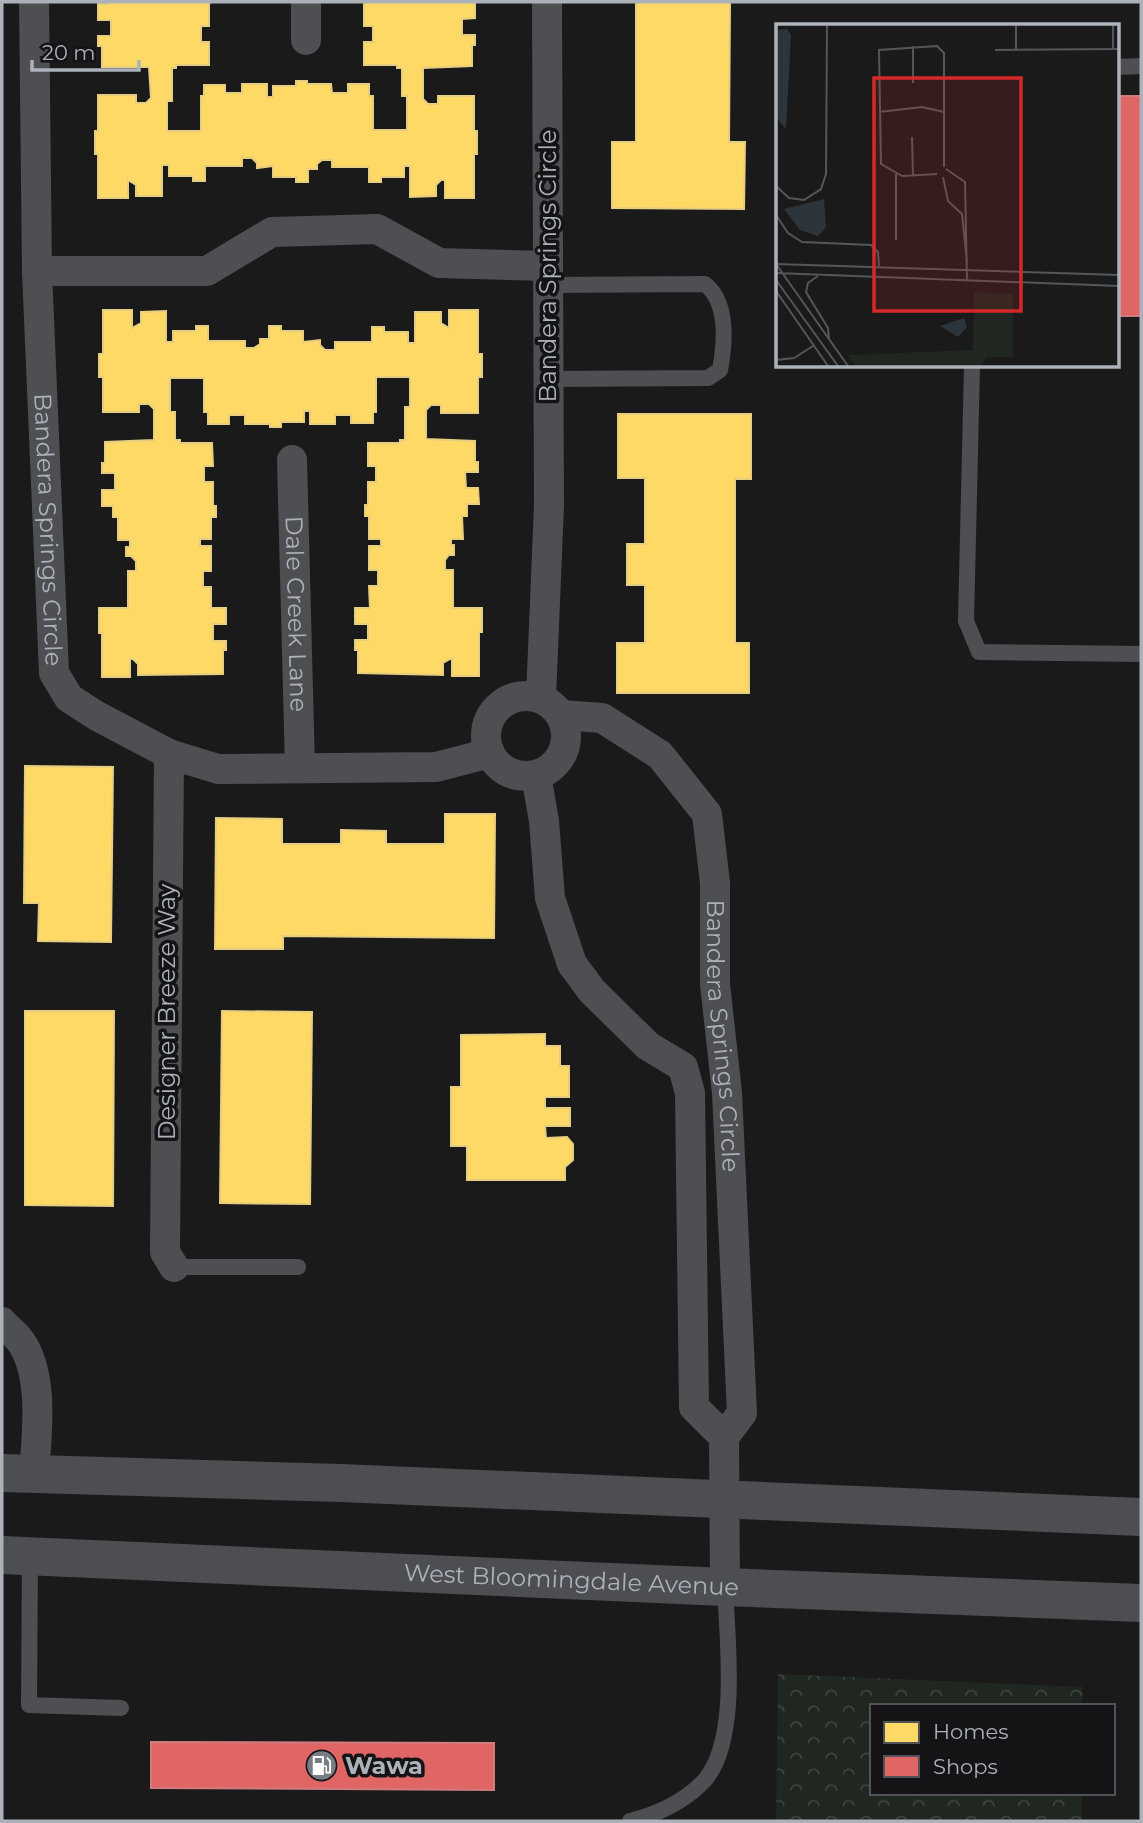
<svg xmlns="http://www.w3.org/2000/svg" width="1143" height="1823" viewBox="0 0 1143 1823" font-family="Montserrat,sans-serif">
  <style>
    .forest { fill: url(#forest-crowns) }
    .homes { fill: #ffd966; stroke: #e6cd7f; stroke-width: 2 }
    .shops { fill: #e06666; stroke: #d07c7f; stroke-width: 2 }
    .lines { fill: none; stroke-linecap: round; stroke-linejoin: round }
    .service { stroke: #4e4f53; stroke-width: 16 }
    .minor { stroke: #4e4f53; stroke-width: 30 }
    .secondary { stroke: #4d4e51; stroke-width: 38 }
    .labels { text-anchor: middle; stroke-width: 7; stroke-linejoin: round; paint-order: stroke }
    .street-label { font-size: 24px; fill: #acb1ba; stroke: #141416 }
    .poi-label { font-size: 24px; font-weight: bold; fill: #acb1ba; stroke: #141416; text-anchor: start }
    .inset-road { fill: none; stroke: #54565a; stroke-width: 2 }
    .view { fill: #d62828; fill-opacity: 0.15; stroke: #d62828; stroke-width: 3.5 }
    .inset-edge { fill: none; stroke: #acb1ba; stroke-width: 3.5 }
  </style>
  <defs>
    <pattern id="forest-crowns" width="20" height="18" patternUnits="userSpaceOnUse" patternTransform="scale(1.75)"><rect width="20" height="18" fill="#202721"/><path d="M2 6a3 3 0 1 1 6 0M12 15a3 3 0 1 1 6 0" fill="none" stroke="#3e443f"/></pattern>
  </defs>
  <rect width="100%" height="100%" fill="#1a1a1a"/>
  <path class="forest" d="M 778,1674 L 1083,1687 L 1082,1706 L 872,1706 L 872,1793 L 1082,1793 L 1082,1821 L 776,1821 Z"/>
  <path class="homes" d="M 109,2 L 212,2 L 209,3 L 209,26 L 201,26 L 201,42 L 209,42 L 209,65 L 176,65 L 176,68 L 172,68 L 172,101 L 167,101 L 167,131 L 201,131 L 201,96 L 204,96 L 204,85 L 225,85 L 225,93 L 242,93 L 242,84 L 267,84 L 267,97 L 273,97 L 273,86 L 296,86 L 296,81 L 307,81 L 307,84 L 331,84 L 332,93 L 348,93 L 348,84 L 369,84 L 369,96 L 373,96 L 373,130 L 407,130 L 407,96 L 402,96 L 402,68 L 397,68 L 397,65 L 364,65 L 364,42 L 373,42 L 373,26 L 364,26 L 364,2 L 361,2 L 475,2 L 475,18 L 462,19 L 462,35 L 475,35 L 475,45 L 472,45 L 472,66 L 423,68 L 423,99 L 428,104 L 438,104 L 438,96 L 474,96 L 474,131 L 477,131 L 477,154 L 474,154 L 474,198 L 445,198 L 445,180 L 441,180 L 436,185 L 436,196 L 410,197 L 410,166 L 404,166 L 404,177 L 381,177 L 381,182 L 369,182 L 369,167 L 332,167 L 332,160 L 322,160 L 317,164 L 317,169 L 308,169 L 308,182 L 296,182 L 296,177 L 273,177 L 273,166 L 257,168 L 257,163 L 252,158 L 242,158 L 242,166 L 205,166 L 205,181 L 193,181 L 193,176 L 169,176 L 169,165 L 162,165 L 162,196 L 136,196 L 136,185 L 128,180 L 128,198 L 98,198 L 98,154 L 95,154 L 95,131 L 98,131 L 98,95 L 136,95 L 136,103 L 146,103 L 151,98 L 149,67 L 102,67 L 102,46 L 98,46 L 98,36 L 111,36 L 111,20 L 98,20 L 98,4 L 109,4 Z
    M 636,2 L 730,2 L 729,142 L 745,142 L 744,209 L 612,208 L 612,142 L 636,142 Z
    M 103,310 L 132,310 L 132,328 L 141,323 L 141,312 L 166,311 L 166,342 L 173,342 L 173,331 L 196,331 L 196,326 L 208,326 L 208,341 L 245,341 L 245,348 L 254,348 L 260,344 L 260,339 L 269,339 L 269,326 L 281,326 L 281,331 L 303,331 L 303,342 L 320,340 L 320,345 L 325,350 L 335,350 L 335,342 L 372,342 L 372,327 L 384,327 L 384,332 L 408,332 L 408,343 L 415,343 L 415,312 L 441,312 L 441,323 L 449,328 L 449,310 L 478,310 L 478,354 L 482,354 L 482,377 L 478,377 L 478,413 L 441,413 L 441,405 L 431,405 L 426,410 L 426,439 L 475,441 L 475,462 L 478,462 L 478,472 L 465,472 L 466,488 L 478,488 L 479,504 L 467,504 L 467,516 L 462,516 L 463,539 L 451,539 L 451,545 L 454,545 L 454,555 L 449,555 L 445,560 L 445,570 L 453,570 L 453,608 L 482,608 L 482,632 L 479,632 L 479,676 L 452,676 L 452,658 L 443,663 L 443,675 L 358,673 L 358,650 L 355,650 L 355,640 L 368,640 L 368,624 L 355,624 L 355,608 L 370,608 L 369,586 L 378,586 L 378,570 L 369,570 L 369,546 L 381,546 L 381,539 L 369,539 L 369,516 L 365,516 L 365,505 L 368,505 L 368,482 L 376,482 L 376,466 L 368,466 L 368,443 L 400,443 L 400,440 L 405,440 L 405,407 L 410,407 L 410,377 L 376,377 L 376,412 L 373,412 L 373,423 L 351,423 L 351,415 L 335,415 L 335,424 L 310,424 L 310,411 L 304,411 L 304,422 L 281,422 L 281,427 L 270,427 L 270,424 L 245,424 L 245,415 L 229,415 L 229,424 L 208,424 L 208,412 L 204,412 L 204,378 L 170,378 L 170,412 L 175,412 L 175,440 L 180,440 L 180,443 L 212,443 L 213,466 L 204,466 L 204,482 L 213,482 L 213,506 L 216,506 L 216,517 L 211,517 L 211,539 L 200,539 L 200,546 L 211,546 L 211,571 L 203,571 L 203,587 L 211,587 L 211,608 L 226,608 L 226,624 L 213,624 L 213,641 L 226,641 L 226,650 L 223,650 L 223,674 L 138,675 L 138,664 L 133,659 L 130,659 L 130,677 L 102,677 L 102,633 L 99,633 L 99,608 L 128,608 L 128,571 L 136,571 L 136,561 L 131,556 L 126,556 L 126,547 L 130,547 L 130,540 L 118,540 L 118,517 L 113,517 L 113,506 L 102,506 L 102,490 L 115,490 L 115,473 L 102,473 L 102,463 L 105,463 L 105,442 L 154,440 L 154,409 L 149,404 L 139,404 L 139,412 L 103,412 L 103,377 L 99,377 L 99,354 L 103,354 Z
    M 618,414 L 751,414 L 751,479 L 735,479 L 735,643 L 749,643 L 749,693 L 617,693 L 617,643 L 645,643 L 645,585 L 627,585 L 627,544 L 645,544 L 645,478 L 618,478 Z
    M 25,766 L 113,767 L 111,942 L 38,941 L 39,903 L 24,903 Z
    M 445,814 L 495,814 L 494,938 L 283,936 L 283,949 L 215,949 L 216,818 L 282,819 L 282,844 L 341,844 L 341,830 L 386,831 L 386,844 L 445,844 Z
    M 25,1011 L 114,1011 L 113,1206 L 25,1205 Z
    M 222,1011 L 312,1012 L 310,1204 L 220,1203 Z
    M 545,1034 L 545,1046 L 560,1046 L 560,1066 L 569,1066 L 569,1097 L 545,1097 L 545,1108 L 570,1108 L 570,1126 L 545,1126 L 546,1138 L 567,1137 L 573,1144 L 573,1160 L 565,1167 L 565,1180 L 467,1180 L 467,1146 L 451,1146 L 451,1087 L 461,1087 L 461,1035 Z"/>
  <path class="shops" d="M 1117,96 L 1141,96 L 1141,316 L 1117,316 Z
    M 151,1742 L 494,1743 L 494,1790 L 151,1788 Z"/>
  <g class="lines">
    <path class="service" d="M 1117,67 L 1141,66
      M 548,285 L 705,284 C 729,303 725,343 720,370 L 708,378 L 549,379
      M 972,366 L 966,621 L 979,652 L 1141,654
      M 174,1267 L 298,1267
      M 30,1556 L 29,1705 L 121,1708
      M 630,1821 C 658,1814 684,1802 704,1781 C 740,1741 727,1638 725,1587"/>
    <g class="minor">
      <path id="s1" d="M 34,2 L 37,271 L 54,673 L 69,698 L 97,716 L 169,754 L 218,769 L 436,767 L 490,753"/>
      <path d="M 306,2 L 306,40"/>
      <path d="M 37,271 L 207,271 L 272,232 L 377,229 L 439,263 L 548,266"/>
      <path id="s2" d="M 292,460 L 300,768"/>
      <circle cx="526" cy="736" r="40"/>
      <path d="M 541,698 L 549,505 L 547,2"/>
      <path id="s3" d="M 561,715 L 602,718 L 660,755 L 707,814 L 715,883 L 715,984 L 727,1093 L 742,1413 L 724,1437 L 725,1587"/>
      <path d="M 169,754 L 165,1252 L 174,1267"/>
      <path d="M 536,775 L 544,821 L 550,898 L 572,964 L 592,991 L 648,1046 L 683,1067 L 690,1093 L 694,1407 L 724,1437"/>
      <path d="M 2,1322 C 7,1328 13,1332 18,1338 C 45,1370 37,1435 34,1474"/>
    </g>
    <g class="secondary">
      <path d="M 2,1473 L 341,1483 L 1141,1517"/>
      <path id="s4" d="M 2,1555 L 725,1587 L 1141,1603"/>
    </g>
  </g>
  <defs>
    <symbol id="fuel-disc" viewBox="-11 -11 22 22"><circle r="9.5" fill="#797c82" stroke="#141416"/><path d="M-5.5-6h7V0h2V4h1.3V-2.5L3-4.5l.8-.8L6-3V5H2.5V1h-1V6h-7ZM-4.2-4.7v3.2H.2V-4.7Z" fill="#fff"/></symbol>
  </defs>
  <g fill-rule="evenodd">
    <use href="#fuel-disc" x="304" y="1748" width="35" height="35"/>
  </g>
  <g class="labels">
    <g class="street-label">
      <text transform="translate(548 266) rotate(-90)" y="8">Bandera Springs Circle</text>
      <text dy="8" stroke="none"><textPath href="#s1" startOffset="528">Bandera Springs Circle</textPath></text>
      <text dy="8" stroke="none"><textPath href="#s2" startOffset="154">Dale Creek Lane</textPath></text>
      <text transform="translate(167 1012) rotate(-90)" y="8">Designer Breeze Way</text>
      <text dy="8" stroke="none"><textPath href="#s3" startOffset="408">Bandera Springs Circle</textPath></text>
      <text dy="8" stroke="none"><textPath href="#s4" startOffset="570">West Bloomingdale Avenue</textPath></text>
    </g>
    <g class="poi-label">
      <text x="345" y="1774">Wawa</text>
    </g>
  </g>
  <g transform="translate(776 24)">
    <rect width="343" height="343" fill="#1a1a1a"/>
    <path d="M 198,268 L 237,270 L 237,333 L 210,333 L 205,342 L 80,342 L 72,331 L 197,326 Z" fill="#202721"/>
    <path d="M 11,5 L 15,11 L 10,105 L 0,93 L 0,6 ZM 48,175 L 50,203 L 42,212 L 24,206 L 8,185 ZM 188,294 L 191,303 L 182,313 L 164,302 Z" fill="#2d353c"/>
    <path class="inset-road" d="M 337,1 L 337,25M 137,22 L 137,59M 219,26 L 343,25M 240,26 L 240,1M 103,88 L 146,83 L 168,88M 136,113 L 137,152M 170,145 L 189,158 L 191,257M 120,150 L 120,216M 161,150 L 126,152 L 105,140 L 103,26 L 161,22 L 168,29 L 168,143M 167,153 L 172,177 L 186,190 L 191,238M 0,162 L 13,174 L 28,176 L 45,165 L 50,150 L 51,1M 0,191 L 12,209 L 26,218 L 95,221 L 102,228 L 103,242M 0,240 L 343,251M 0,240 L 72,342M 0,249 L 343,262M 42,252 L 32,259 L 30,268 L 52,304 L 53,315M 0,256 L 62,342M 0,267 L 52,342M 0,336 L 18,334 L 37,322"/>
    <path class="view" d="M 98,54 L 245,54 L 245,287 L 98,287 Z"/>
    <rect width="343" height="343" class="inset-edge"/>
  </g>
  <rect width="1143" height="1823" fill="none" stroke="#acb1ba" stroke-width="7"/>
  <rect x="870" y="1704" width="245" height="91" fill="#141416" stroke="#515358" stroke-width="2"/>
  <rect x="884" y="1722" width="35" height="21" fill="#ffd966" stroke="#515358" stroke-width="2"/>
  <text x="933" y="1739" font-size="21" fill="#acb1ba">Homes</text>
  <rect x="884" y="1756" width="35" height="21" fill="#e06666" stroke="#515358" stroke-width="2"/>
  <text x="933" y="1774" font-size="21" fill="#acb1ba">Shops</text>
  <path d="M32 60v10h107v-10" fill="none" stroke="#acb1ba" stroke-width="3.5"/>
  <text x="42" y="60" font-size="21" fill="#acb1ba" stroke="#141416" stroke-width="5" paint-order="stroke">20 m</text>
</svg>
